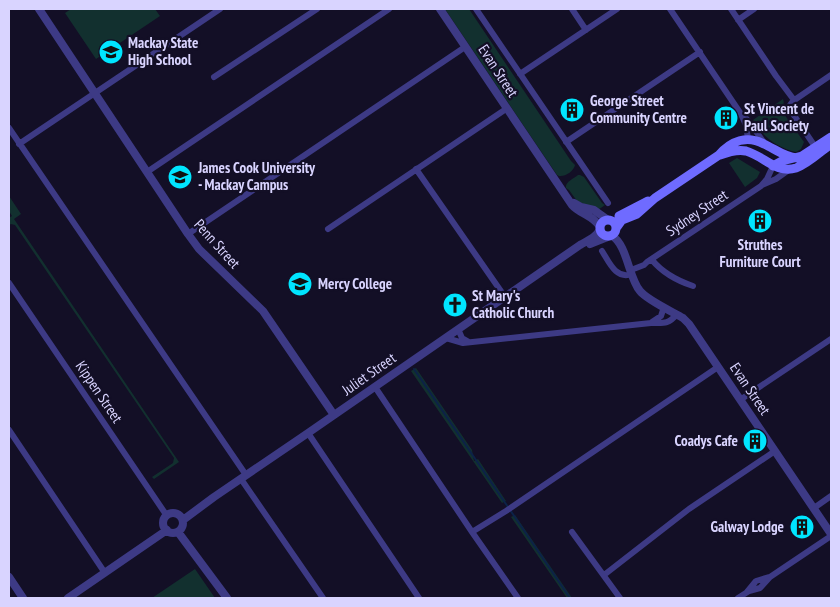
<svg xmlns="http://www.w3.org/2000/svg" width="840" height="607" viewBox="0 0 840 607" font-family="'PT Sans Narrow',sans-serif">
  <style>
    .green { fill: #12302f }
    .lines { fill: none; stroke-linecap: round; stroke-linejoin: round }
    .stream { stroke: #0c2248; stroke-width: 2 }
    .minor { stroke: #3d3a85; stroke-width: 6 }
    .tertiary { stroke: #3d3a85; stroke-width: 8 }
    .secondary { stroke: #6f6bff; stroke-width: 9 }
    .labels { text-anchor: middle; stroke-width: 4.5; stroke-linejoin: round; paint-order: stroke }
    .poi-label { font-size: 15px; font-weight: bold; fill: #d9d4ff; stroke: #130f26; text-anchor: start }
    .street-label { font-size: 15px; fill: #d9d4ff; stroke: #130f26 }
  </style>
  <rect width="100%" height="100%" fill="#130f26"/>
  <path class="green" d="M 71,9 L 155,9 L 160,16 L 96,59 L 65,13 Z
    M 445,9 L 469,9 L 571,161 L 575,165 C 574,171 565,177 559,176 L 557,175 Z
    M 783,99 C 785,104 782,109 784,114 L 804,142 L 801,149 L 796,152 C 777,148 762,136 753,120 Z
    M 737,158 L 760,172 L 757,178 L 745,187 L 729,163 Z
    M 578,175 L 580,175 L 584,177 L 602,203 L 605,205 L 598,210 L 577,201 L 569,190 L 566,188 C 565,182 573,179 578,175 Z
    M 9,196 L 21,214 L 14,219 L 179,462 L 154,479 L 152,477 L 173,463 L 174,458 L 15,225 L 11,224 L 9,225 L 9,218 L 12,216 L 9,211 Z
    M 416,368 L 472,450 L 474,461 L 478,459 L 506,501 L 502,503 L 411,371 Z
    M 515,515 L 572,598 L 567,598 L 511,517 Z
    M 195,569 L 215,598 L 152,598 Z"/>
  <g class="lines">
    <path class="stream" d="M 414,369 L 570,598"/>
    <path class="minor" d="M 476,9 L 608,203
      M 572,9 L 586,30
      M 670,9 L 741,114 L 746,125 L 748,139
      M 731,9 L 776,76 L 794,100
      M 738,20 L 754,9
      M 520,74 L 617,9
      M 214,77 L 317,9
      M 744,116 L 750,123 L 765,144
      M 9,128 L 246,475
      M 566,142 L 700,52
      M 19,144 L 220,9
      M 816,148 L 791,111 L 790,105 L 793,101 L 831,75
      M 416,169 L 505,297
      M 147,172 L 389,9
      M 762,185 L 776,179 L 790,169
      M 328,229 L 506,109
      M 188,234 L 465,47
      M 602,251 C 609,262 616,280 632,274
      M 652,260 C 662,272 678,281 693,286
      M 631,270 L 644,265 L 647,262 L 761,186 L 767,179 L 773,166
      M 9,283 L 167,516
      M 652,322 L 661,316 L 664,307
      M 458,329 L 462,338 L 469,342
      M 446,338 L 463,343 L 651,323 C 663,323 668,325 677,314
      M 375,387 L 472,532 L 518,598
      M 740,400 L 831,339
      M 9,430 L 105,573
      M 308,433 L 419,598
      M 241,479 L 323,598
      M 814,508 L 831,496
      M 472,532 L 506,511 L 718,367
      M 572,532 L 620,598
      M 604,575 L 689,509 L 775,451
      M 747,592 L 756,581 L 769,577
      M 738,598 L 749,591 L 760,588 L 770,577 L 831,536"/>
    <path class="tertiary" d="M 39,9 L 188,234 L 199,249 L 263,311 L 334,415
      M 440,9 L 572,205 C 580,214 594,216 600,227
      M 574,203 L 581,207 L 594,210 L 608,220
      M 612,236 C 627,244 629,279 640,291 C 647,300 673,312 683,318 L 689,324 L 831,534
      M 590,244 L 610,236
      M163 523a10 10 0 1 1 20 0a10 10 0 1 1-20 0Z
      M 183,520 L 214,497 L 308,433 L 580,245 C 588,240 596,238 600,229
      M 178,532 L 227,598
      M 9,577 L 23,598
      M 68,598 L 167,530"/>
    <path class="secondary" d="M 720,155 C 728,152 737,149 746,151 C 764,156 776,174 796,168 C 808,164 821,151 831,144
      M 773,166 L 782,161 L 802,156 L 831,137
      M 619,216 L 648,201
      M600 228a8 8 0 1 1 16 0a8 8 0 1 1-16 0Z
      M 617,227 L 622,220 L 637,214 L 655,198 L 719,155 C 731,141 747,135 764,144 C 775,149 784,157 797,158"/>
  </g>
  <defs>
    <symbol id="school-disc" viewBox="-11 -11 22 22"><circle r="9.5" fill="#00e5ff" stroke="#130f26"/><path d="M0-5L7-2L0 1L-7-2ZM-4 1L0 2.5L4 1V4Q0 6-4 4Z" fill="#111"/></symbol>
    <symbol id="building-disc" viewBox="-11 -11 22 22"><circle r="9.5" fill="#00e5ff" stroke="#130f26"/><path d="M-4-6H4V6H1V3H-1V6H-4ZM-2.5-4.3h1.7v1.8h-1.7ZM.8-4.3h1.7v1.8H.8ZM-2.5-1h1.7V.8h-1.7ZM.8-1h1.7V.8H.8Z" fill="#111"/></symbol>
    <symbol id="university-disc" viewBox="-11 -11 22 22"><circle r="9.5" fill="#00e5ff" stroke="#130f26"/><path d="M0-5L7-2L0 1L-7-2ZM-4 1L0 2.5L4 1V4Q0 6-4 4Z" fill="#111"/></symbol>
    <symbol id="church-disc" viewBox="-11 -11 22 22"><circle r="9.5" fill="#00e5ff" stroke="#130f26"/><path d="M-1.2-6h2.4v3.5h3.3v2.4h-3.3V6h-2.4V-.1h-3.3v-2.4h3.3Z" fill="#111"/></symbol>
  </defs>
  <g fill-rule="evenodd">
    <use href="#school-disc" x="97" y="38" width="28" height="28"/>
    <use href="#building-disc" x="558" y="96" width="28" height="28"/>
    <use href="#building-disc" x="712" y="104" width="28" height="28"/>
    <use href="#university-disc" x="166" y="163" width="28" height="28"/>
    <use href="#building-disc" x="746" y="207" width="28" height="28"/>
    <use href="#school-disc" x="286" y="270" width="28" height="28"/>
    <use href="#church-disc" x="441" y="291" width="28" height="28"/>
    <use href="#building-disc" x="741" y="427" width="28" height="28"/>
    <use href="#building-disc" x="788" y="513" width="28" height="28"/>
  </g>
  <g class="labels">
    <g class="poi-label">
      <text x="128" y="48">Mackay State<tspan x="128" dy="17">High School</tspan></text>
      <text x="590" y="106">George Street<tspan x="590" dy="17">Community Centre</tspan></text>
      <text x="744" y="114">St Vincent de<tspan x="744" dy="17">Paul Society</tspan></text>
      <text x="198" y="173">James Cook University<tspan x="198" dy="17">- Mackay Campus</tspan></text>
      <text x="760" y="250" text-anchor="middle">Struthes<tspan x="760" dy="17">Furniture Court</tspan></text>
      <text x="318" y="289">Mercy College</text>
      <text x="472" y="301">St Mary's<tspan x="472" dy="17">Catholic Church</tspan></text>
      <text x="738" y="446" text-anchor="end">Coadys Cafe</text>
      <text x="784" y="532" text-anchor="end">Galway Lodge</text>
    </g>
    <g class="street-label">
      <text transform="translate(498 71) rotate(57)" y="5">Evan Street</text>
      <text transform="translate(697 213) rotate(-34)" y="5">Sydney Street</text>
      <text transform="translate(217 244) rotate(48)" y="5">Penn Street</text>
      <text transform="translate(369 374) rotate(-35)" y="5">Juliet Street</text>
      <text transform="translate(750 389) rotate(56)" y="5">Evan Street</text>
      <text transform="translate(99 392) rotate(56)" y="5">Kippen Street</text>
    </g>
  </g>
  <rect width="840" height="607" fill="none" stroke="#d9d4ff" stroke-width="20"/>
</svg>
